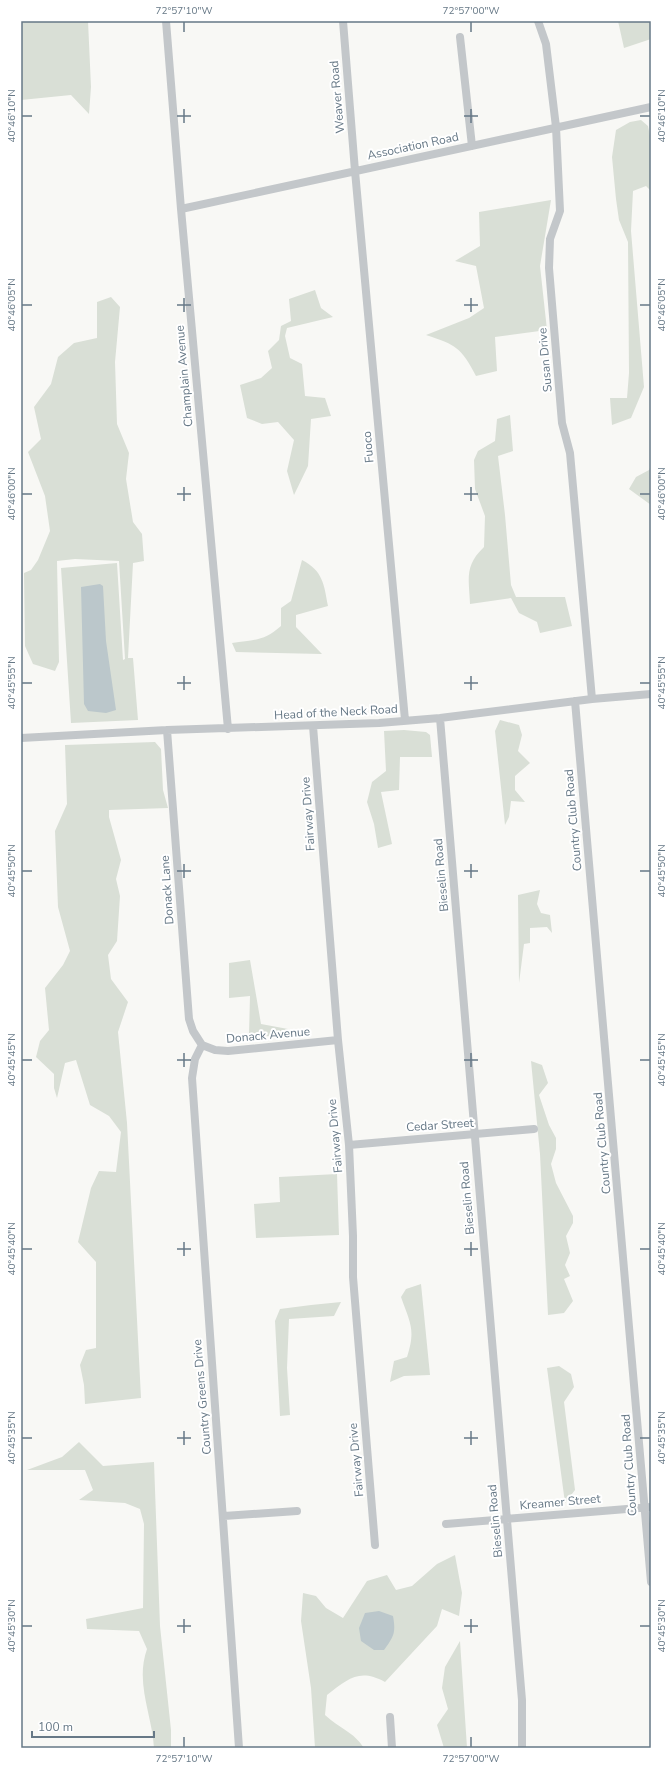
<svg xmlns="http://www.w3.org/2000/svg" width="672" height="1769" viewBox="0 0 672 1769" font-family="'Nunito Sans',sans-serif">
  <style>
    .green { fill: #d9dfd6 }
    .water { fill: #bbc7cb }
    .lines { fill: none; stroke-linecap: round; stroke-linejoin: round }
    .street { stroke: #c3c7ca; stroke-width: 8 }
    .ticks { fill: none; stroke: #667886; stroke-width: 1.5 }
    .labels { text-anchor: middle; stroke-width: 4; stroke-linejoin: round; paint-order: stroke }
    .street-label { font-size: 12px; fill: #667886; stroke: #fff }
    .neatline { fill: none; stroke: #667886; stroke-width: 1.5 }
    .ticks-label { font-size: 10px; text-anchor: middle; fill: #667886 }
  </style>
  <rect width="100%" height="100%" fill="#f8f8f5"/>
  <path class="green" d="M 21,21 L 88,21 L 91,87 L 89,114 L 71,95 L 21,100 Z
    M 618,21 L 651,21 L 651,39 L 624,48 Z
    M 641,120 L 648,126 L 651,141 L 651,191 L 646,186 L 633,191 L 631,231 L 644,387 L 631,418 L 612,425 L 610,398 L 627,398 L 629,373 L 628,242 L 619,220 L 616,199 L 612,157 L 616,130 L 630,122 Z
    M 551,200 L 540,266 L 547,330 L 495,337 L 497,371 L 476,376 C 461,347 456,345 426,335 L 469,318 L 484,308 L 476,266 L 455,261 L 480,246 L 479,212 Z
    M 315,290 L 321,308 L 333,317 L 287,328 L 285,336 L 290,358 L 302,364 L 305,396 L 325,398 L 331,416 L 311,419 L 308,466 L 294,495 L 287,471 L 294,440 L 278,422 L 262,424 L 247,418 L 240,385 L 261,378 L 272,368 L 268,351 L 279,340 L 281,326 L 291,321 L 289,299 Z
    M 111,297 L 120,307 L 115,362 L 117,424 L 129,453 L 126,479 L 133,522 L 142,534 L 144,561 L 133,563 L 128,658 L 133,658 L 138,720 L 71,723 L 61,568 L 117,563 L 123,660 L 125,659 L 119,561 L 75,559 L 57,561 L 59,662 L 55,671 L 33,664 L 25,646 L 24,573 L 31,570 L 38,560 L 50,531 L 45,496 L 28,452 L 41,439 L 34,407 L 51,384 L 58,357 L 74,343 L 97,338 L 97,302 Z
    M 510,415 L 513,451 L 498,456 L 505,515 L 511,585 L 516,597 L 565,597 L 572,626 L 540,633 L 537,622 L 519,613 L 511,598 L 470,604 C 469,579 464,566 484,547 L 485,516 L 475,489 L 474,460 L 478,451 L 495,441 L 497,419 Z
    M 651,465 L 651,505 L 629,489 L 636,477 L 649,470 Z
    M 302,560 C 323,571 324,584 328,606 L 296,615 L 296,627 L 322,654 L 236,652 L 232,643 C 254,640 264,641 281,626 L 281,608 L 291,601 Z
    M 500,720 L 519,725 L 522,735 L 518,751 L 530,763 L 515,776 L 515,790 L 525,802 L 511,801 L 509,817 L 505,825 L 495,731 Z
    M 404,730 L 426,732 L 430,735 L 432,757 L 400,757 L 399,790 L 381,792 L 392,844 L 378,848 L 374,824 L 367,802 L 372,782 L 386,771 L 384,731 Z
    M 155,742 L 161,749 L 163,790 L 168,808 L 109,810 L 109,817 L 121,860 L 116,879 L 120,896 L 117,941 L 108,955 L 111,979 L 128,1002 L 118,1032 L 127,1123 L 141,1398 L 85,1404 L 84,1385 L 80,1365 L 86,1350 L 96,1348 L 96,1262 L 78,1242 L 91,1188 L 99,1171 L 116,1172 L 121,1132 L 109,1116 L 90,1105 L 76,1060 L 65,1063 L 57,1098 L 54,1088 L 54,1074 L 36,1057 L 40,1041 L 49,1030 L 45,988 L 63,965 L 70,951 L 58,907 L 55,831 L 67,804 L 65,745 Z
    M 540,890 L 537,904 L 541,913 L 550,915 L 552,933 L 547,927 L 530,928 L 530,943 L 524,944 L 519,983 L 518,895 Z
    M 250,960 L 261,1024 L 288,1029 L 281,1037 L 249,1035 L 250,996 L 229,998 L 229,963 Z
    M 531,1061 L 542,1065 L 548,1083 L 539,1095 L 549,1125 L 556,1138 L 556,1149 L 551,1164 L 556,1183 L 573,1216 L 573,1223 L 566,1236 L 570,1253 L 565,1265 L 570,1276 L 564,1279 L 573,1301 L 564,1313 L 548,1315 L 540,1154 Z
    M 337,1174 L 339,1235 L 256,1238 L 254,1204 L 280,1202 L 279,1177 Z
    M 421,1284 L 430,1375 L 404,1376 L 390,1382 L 394,1361 L 407,1357 C 416,1329 410,1323 401,1297 L 406,1289 Z
    M 341,1302 L 334,1316 L 289,1319 L 287,1368 L 290,1415 L 280,1416 L 275,1321 L 280,1309 L 311,1305 Z
    M 559,1366 L 571,1374 L 574,1387 L 564,1402 L 575,1490 L 565,1503 L 547,1368 Z
    M 79,1442 L 103,1466 L 154,1462 L 160,1626 L 171,1730 L 171,1748 L 154,1748 C 152,1714 135,1683 147,1649 L 139,1631 L 87,1629 L 86,1619 L 143,1608 L 144,1524 L 140,1509 L 125,1503 L 79,1500 L 93,1490 L 85,1470 L 27,1470 L 62,1457 Z
    M 455,1555 L 462,1593 L 459,1616 L 442,1609 L 437,1626 L 385,1682 C 359,1668 348,1679 327,1695 L 325,1715 C 339,1728 354,1732 364,1748 L 315,1748 L 311,1688 L 301,1621 L 303,1593 L 316,1596 L 326,1608 L 343,1618 L 367,1581 L 387,1575 L 396,1590 L 412,1586 L 437,1564 Z
    M 460,1641 L 467,1748 L 444,1748 L 437,1725 L 448,1709 L 442,1688 L 445,1667 Z"/>
  <path class="water" d="M 100,584 L 103,586 L 106,641 L 116,710 L 106,713 L 88,711 L 84,704 L 81,587 Z
    M 379,1611 L 393,1616 C 396,1633 394,1636 384,1650 L 374,1650 L 361,1641 L 359,1628 L 365,1613 Z"/>
  <g class="lines">
    <path class="street" d="M 166,21 L 181,209 L 228,729
      M 343,21 L 355,171 L 405,720
      M 538,21 L 546,44 L 556,127 L 560,211 L 550,239 L 549,268 L 562,423 L 570,453 L 592,699
      M 460,37 L 472,146
      M 181,209 L 651,107
      M 575,701 L 651,1582
      M 440,718 L 522,1700 L 522,1748
      M 313,726 L 338,1040 L 349,1145 L 353,1236 L 353,1277 L 375,1545
      M 167,730 L 189,1019 L 193,1031 L 202,1045
      M 21,738 L 167,730 L 379,723 L 440,718 L 592,699 L 651,694
      M 202,1045 L 195,1059 L 192,1078 C 207,1302 225,1525 239,1748
      M 202,1045 L 215,1050 L 228,1051 L 338,1040
      M 349,1145 L 534,1129
      M 224,1516 L 297,1511
      M 446,1524 L 651,1507
      M 390,1717 L 392,1748"/>
  </g>
  <path class="ticks" d="M 184,22 L 184,32M 471,22 L 471,32M 184,109 L 184,123M 471,109 L 471,123M 22,116 L 32,116M 177,116 L 191,116M 464,116 L 478,116M 640,116 L 650,116M 184,298 L 184,312M 471,298 L 471,312M 22,305 L 32,305M 177,305 L 191,305M 464,305 L 478,305M 640,305 L 650,305M 184,487 L 184,501M 471,487 L 471,501M 22,494 L 32,494M 177,494 L 191,494M 464,494 L 478,494M 640,494 L 650,494M 184,676 L 184,690M 471,676 L 471,690M 22,683 L 32,683M 177,683 L 191,683M 464,683 L 478,683M 640,683 L 650,683M 184,864 L 184,878M 471,864 L 471,878M 22,871 L 32,871M 177,871 L 191,871M 464,871 L 478,871M 640,871 L 650,871M 184,1053 L 184,1067M 471,1053 L 471,1067M 22,1060 L 32,1060M 177,1060 L 191,1060M 464,1060 L 478,1060M 640,1060 L 650,1060M 184,1242 L 184,1256M 471,1242 L 471,1256M 22,1249 L 32,1249M 177,1249 L 191,1249M 464,1249 L 478,1249M 640,1249 L 650,1249M 184,1431 L 184,1445M 471,1431 L 471,1445M 22,1438 L 32,1438M 177,1438 L 191,1438M 464,1438 L 478,1438M 640,1438 L 650,1438M 184,1619 L 184,1633M 471,1619 L 471,1633M 22,1626 L 32,1626M 177,1626 L 191,1626M 464,1626 L 478,1626M 640,1626 L 650,1626M 184,1737 L 184,1747M 471,1737 L 471,1747"/>
  <g class="labels">
    <g class="street-label">
      <text transform="translate(337 97) rotate(-95)" y="4">Weaver Road</text>
      <text transform="translate(413 146) rotate(-12)" y="4">Association Road</text>
      <text transform="translate(545 360) rotate(-95)" y="4">Susan Drive</text>
      <text transform="translate(184 376) rotate(-95)" y="4">Champlain Avenue</text>
      <text transform="translate(368 447) rotate(-95)" y="4">Fuoco</text>
      <text transform="translate(336 712) rotate(-3)" y="4">Head of the Neck Road</text>
      <text transform="translate(308 814) rotate(-94)" y="4">Fairway Drive</text>
      <text transform="translate(573 820) rotate(-95)" y="4">Country Club Road</text>
      <text transform="translate(441 875) rotate(-95)" y="4">Bieselin Road</text>
      <text transform="translate(167 890) rotate(-94)" y="4">Donack Lane</text>
      <text transform="translate(268 1035) rotate(-5)" y="4">Donack Avenue</text>
      <text transform="translate(440 1125) rotate(-4)" y="4">Cedar Street</text>
      <text transform="translate(335 1136) rotate(-95)" y="4">Fairway Drive</text>
      <text transform="translate(602 1143) rotate(-95)" y="4">Country Club Road</text>
      <text transform="translate(467 1198) rotate(-95)" y="4">Bieselin Road</text>
      <text transform="translate(202 1397) rotate(-95)" y="4">Country Greens Drive</text>
      <text transform="translate(356 1460) rotate(-95)" y="4">Fairway Drive</text>
      <text transform="translate(629 1465) rotate(-94)" y="4">Country Club Road</text>
      <text transform="translate(560 1502) rotate(-5)" y="4">Kreamer Street</text>
      <text transform="translate(495 1521) rotate(-95)" y="4">Bieselin Road</text>
    </g>
  </g>
  <rect width="672" height="1769" fill="none" stroke="#ffffff" stroke-width="44"/>
  <path d="M32 1731v6h122v-6" fill="none" stroke="#667886" stroke-width="2"/>
  <text x="38" y="1731" font-size="12" fill="#667886" stroke="#ffffff" stroke-width="3" paint-order="stroke">100 m</text>
  <rect x="22" y="22" width="628" height="1725" class="neatline"/>
  <g class="ticks-label">
    <text x="184" y="14">72°57'10"W</text>
    <text x="471" y="14">72°57'00"W</text>
    <text transform="translate(11 116) rotate(-90)" y="4">40°46'10"N</text>
    <text transform="translate(661 116) rotate(-90)" y="4">40°46'10"N</text>
    <text transform="translate(11 305) rotate(-90)" y="4">40°46'05"N</text>
    <text transform="translate(661 305) rotate(-90)" y="4">40°46'05"N</text>
    <text transform="translate(11 494) rotate(-90)" y="4">40°46'00"N</text>
    <text transform="translate(661 494) rotate(-90)" y="4">40°46'00"N</text>
    <text transform="translate(11 683) rotate(-90)" y="4">40°45'55"N</text>
    <text transform="translate(661 683) rotate(-90)" y="4">40°45'55"N</text>
    <text transform="translate(11 871) rotate(-90)" y="4">40°45'50"N</text>
    <text transform="translate(661 871) rotate(-90)" y="4">40°45'50"N</text>
    <text transform="translate(11 1060) rotate(-90)" y="4">40°45'45"N</text>
    <text transform="translate(661 1060) rotate(-90)" y="4">40°45'45"N</text>
    <text transform="translate(11 1249) rotate(-90)" y="4">40°45'40"N</text>
    <text transform="translate(661 1249) rotate(-90)" y="4">40°45'40"N</text>
    <text transform="translate(11 1438) rotate(-90)" y="4">40°45'35"N</text>
    <text transform="translate(661 1438) rotate(-90)" y="4">40°45'35"N</text>
    <text transform="translate(11 1626) rotate(-90)" y="4">40°45'30"N</text>
    <text transform="translate(661 1626) rotate(-90)" y="4">40°45'30"N</text>
    <text x="184" y="1762">72°57'10"W</text>
    <text x="471" y="1762">72°57'00"W</text>
  </g>
</svg>
